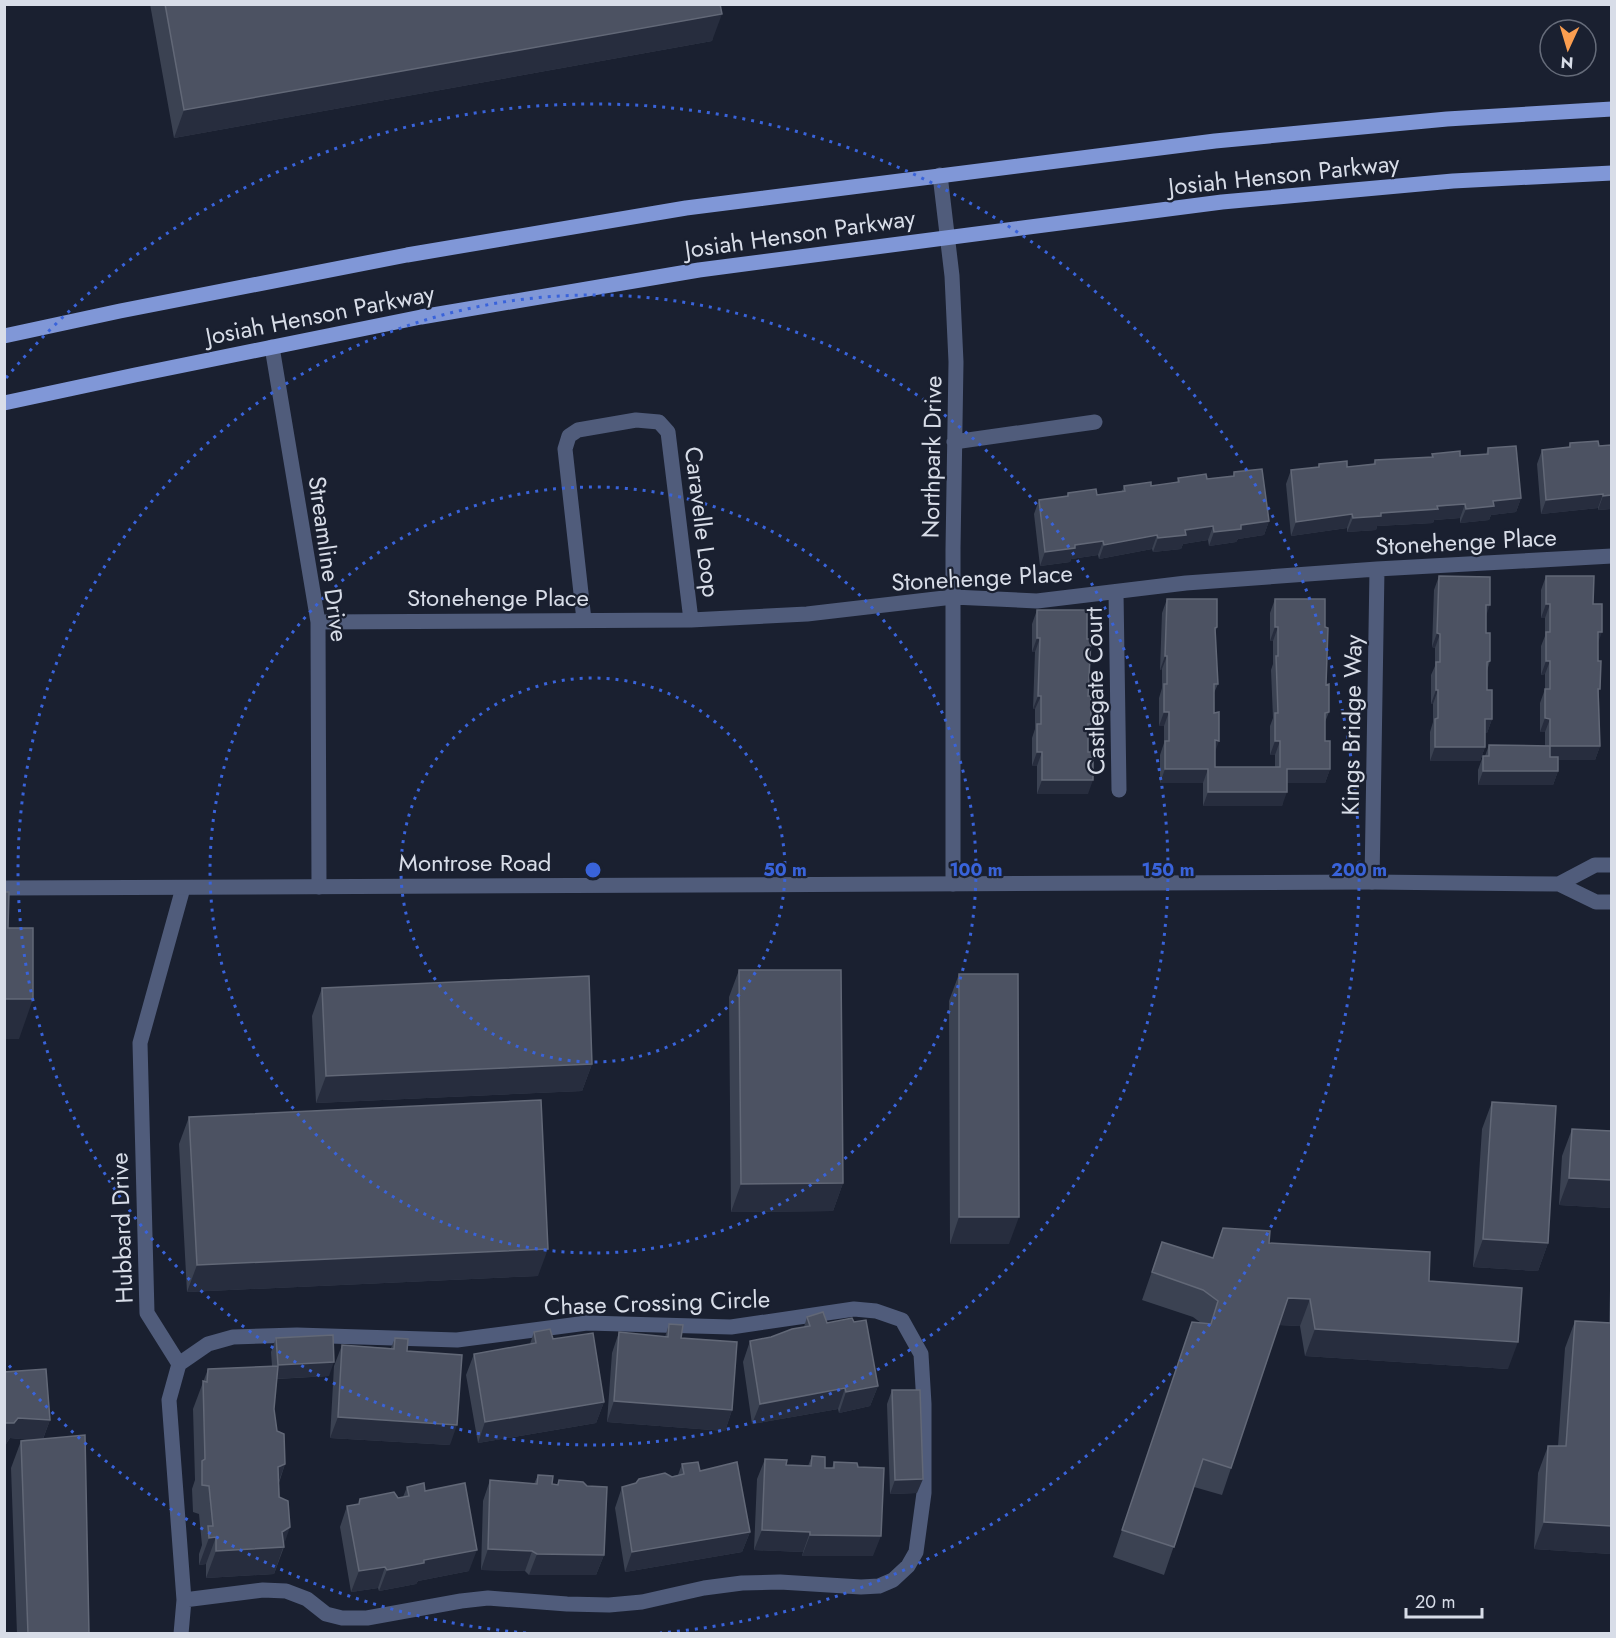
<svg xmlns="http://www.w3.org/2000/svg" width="1616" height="1638" viewBox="0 0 1616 1638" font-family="Jost,sans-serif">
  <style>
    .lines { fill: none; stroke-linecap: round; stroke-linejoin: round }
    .minor { stroke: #505c7b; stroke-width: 15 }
    .tertiary { stroke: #505c7b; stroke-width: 15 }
    .primary { stroke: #8097d7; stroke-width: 15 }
    .wall { fill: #3b4252 }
    .shaded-wall { fill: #272d3e }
    .building { fill: #4c5262; stroke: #626877; stroke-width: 1.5 }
    .ring { fill: none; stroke: #3963da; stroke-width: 3; stroke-dasharray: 3 6 }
    .labels { text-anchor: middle; stroke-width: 4.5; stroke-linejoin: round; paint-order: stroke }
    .street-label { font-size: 24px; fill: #d8dde8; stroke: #1a2030 }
    .centre { fill: #3963da; stroke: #1a2030; stroke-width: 3 }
    .ring-label { font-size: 18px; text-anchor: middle; font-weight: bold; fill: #3963da; stroke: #1a2030; stroke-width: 4.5; stroke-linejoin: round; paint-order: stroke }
  </style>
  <rect width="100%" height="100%" fill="#1a2030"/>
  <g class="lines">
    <path class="minor" d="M 940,175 L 952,276 L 956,362 L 953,549 L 953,884
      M 272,347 L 318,622 L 319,887
      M 954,442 L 1095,422
      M 1116,592 L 1119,790
      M 584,620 L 565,449 L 569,436 L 578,430 L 636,420 L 659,422 L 668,432 L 691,620
      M 318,622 L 691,620 L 807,614 L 953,597 L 1037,601 L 1186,583 L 1377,569 L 1612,556
      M 1372,882 L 1377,569
      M 179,1364 L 208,1344 L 233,1337 L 297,1335 L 457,1340 L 587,1323 L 731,1327 L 854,1309 L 876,1311 L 902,1320 L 921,1354 L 924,1404 L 924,1493 L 916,1552 L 908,1566 L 893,1580 L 879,1586 L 861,1587 L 780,1582 L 742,1583 L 704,1588 L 642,1602 L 609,1605 L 567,1604 L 488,1598 L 461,1601 L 367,1618 L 342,1618 L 326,1614 L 307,1599 L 286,1591 L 263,1590 L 184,1600
      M 181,1634 L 184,1600 L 169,1400 L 179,1364 L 147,1313 L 140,1043 L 183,888"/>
    <path class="tertiary" d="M 1559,884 L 1595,865 L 1612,865
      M 4,888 L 1372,882 L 1559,884 L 1596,902 L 1612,902"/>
    <path class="primary" d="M 4,336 L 120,311 L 407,255 L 686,208 L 1215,141 L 1447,119 L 1612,109
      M 4,403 L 135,375 L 421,317 L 699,270 L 1222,202 L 1453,181 L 1612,173"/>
  </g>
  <path class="wall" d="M 150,4 L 720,4 L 712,41 L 174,138 Z
    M 1570,443 L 1599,446 L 1611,445 L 1611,509 L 1598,510 L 1598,508 L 1541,514 L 1537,464 L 1542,450 L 1568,448 Z
    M 1488,448 L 1521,498 L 1516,512 L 1491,515 L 1489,520 L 1460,523 L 1460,518 L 1434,520 L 1433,523 L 1377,526 L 1376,530 L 1347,532 L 1347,528 L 1291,536 L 1286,484 L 1291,470 L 1318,467 L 1319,464 L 1347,467 L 1373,464 L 1375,460 L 1431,458 L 1432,454 L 1460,456 L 1486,454 Z
    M 1234,472 L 1269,521 L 1264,535 L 1238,539 L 1236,542 L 1209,546 L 1208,540 L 1183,544 L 1181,549 L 1153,552 L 1152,549 L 1099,559 L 1098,555 L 1071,559 L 1070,562 L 1040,566 L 1034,514 L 1039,500 L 1067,496 L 1068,493 L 1097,495 L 1122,491 L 1124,486 L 1151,486 L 1177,482 L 1178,478 L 1207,479 L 1233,476 Z
    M 1439,576 L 1486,616 L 1486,633 L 1490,661 L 1487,671 L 1487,690 L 1492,719 L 1487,733 L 1485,733 L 1485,747 L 1480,761 L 1430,761 L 1430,732 L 1433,722 L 1433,704 L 1431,704 L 1431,675 L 1435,666 L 1435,648 L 1432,647 L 1434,590 Z
    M 1546,576 L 1593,604 L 1598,643 L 1600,746 L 1595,760 L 1558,760 L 1558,771 L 1553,785 L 1478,785 L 1478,770 L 1483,756 L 1485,756 L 1489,745 L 1545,746 L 1545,732 L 1540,732 L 1540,703 L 1545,689 L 1545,674 L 1541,675 L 1541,646 L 1545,636 L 1545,618 L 1541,618 L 1541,590 Z
    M 1167,599 L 1217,627 L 1215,633 L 1218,684 L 1214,693 L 1215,767 L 1275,767 L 1275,755 L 1270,755 L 1270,726 L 1273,718 L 1271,670 L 1273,664 L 1273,641 L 1270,641 L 1270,613 L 1275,599 L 1326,685 L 1329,712 L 1325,722 L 1325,741 L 1330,769 L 1325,783 L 1287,783 L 1282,806 L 1203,806 L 1203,783 L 1160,783 L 1160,755 L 1164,743 L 1164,726 L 1159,726 L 1159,698 L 1162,688 L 1162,669 L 1160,670 L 1162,613 Z
    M 1037,610 L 1088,696 L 1091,724 L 1088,733 L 1088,794 L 1037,794 L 1037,766 L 1032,766 L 1032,738 L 1035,729 L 1035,709 L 1033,709 L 1035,652 L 1032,652 L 1032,624 Z
    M 739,970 L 843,1183 L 833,1211 L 731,1212 L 729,997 Z
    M 959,974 L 1009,1244 L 950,1244 L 949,1001 Z
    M 322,988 L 592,1064 L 582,1091 L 316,1103 L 312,1016 Z
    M 1492,1102 L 1548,1243 L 1538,1271 L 1473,1267 L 1482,1129 Z
    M 189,1117 L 538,1276 L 187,1292 L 179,1144 Z
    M 1572,1129 L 1611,1131 L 1611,1208 L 1559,1205 L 1562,1156 Z
    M 1223,1228 L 1269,1243 L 1429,1281 L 1508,1369 L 1305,1356 L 1300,1326 L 1279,1325 L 1222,1495 L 1194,1487 L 1164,1575 L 1113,1557 L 1192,1322 L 1201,1323 L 1193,1317 L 1142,1300 L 1162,1242 L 1213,1258 Z
    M 1611,1287 L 1611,1554 L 1534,1549 L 1538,1473 L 1548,1446 L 1558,1446 L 1565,1348 L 1575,1321 L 1609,1323 L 1610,1290 Z
    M 807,1317 L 827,1323 L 878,1386 L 870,1406 L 839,1413 L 838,1409 L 752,1424 L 743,1362 L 750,1341 L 771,1337 L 804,1327 Z
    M 669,1324 L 681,1338 L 732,1410 L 725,1431 L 607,1422 L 612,1353 L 619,1332 L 665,1337 Z
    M 534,1332 L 553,1339 L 604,1402 L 596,1423 L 478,1443 L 466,1375 L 474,1354 L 530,1344 Z
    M 276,1338 L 329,1376 L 277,1379 L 274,1409 L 277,1431 L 285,1464 L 279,1483 L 284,1547 L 274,1574 L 206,1578 L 206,1564 L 199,1565 L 199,1554 L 202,1545 L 199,1514 L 193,1512 L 192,1489 L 195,1480 L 193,1409 L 208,1369 L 272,1366 L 271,1352 Z
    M 395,1338 L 407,1351 L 450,1445 L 330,1438 L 334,1366 L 342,1345 L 391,1348 Z
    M 4,1372 L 50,1420 L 43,1439 L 89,1634 L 17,1634 L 11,1468 L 21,1441 L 31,1440 L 10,1438 L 6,1444 Z
    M 892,1390 L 917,1493 L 890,1494 L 887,1404 Z
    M 812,1456 L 825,1468 L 832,1468 L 834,1462 L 873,1556 L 802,1556 L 803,1552 L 754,1550 L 757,1479 L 765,1459 L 786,1465 L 808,1466 Z
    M 682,1464 L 700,1471 L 750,1532 L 742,1552 L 625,1572 L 615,1508 L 622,1487 L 678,1475 Z
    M 538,1475 L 552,1484 L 557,1485 L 559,1480 L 604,1555 L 596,1575 L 529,1575 L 525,1571 L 481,1570 L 483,1501 L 490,1480 L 534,1484 Z
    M 407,1487 L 425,1491 L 469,1571 L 418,1581 L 416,1584 L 379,1591 L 378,1588 L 351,1592 L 340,1527 L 347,1506 L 403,1497 Z"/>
  <path class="shaded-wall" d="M 722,14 L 712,41 L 174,138 L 184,110 Z
    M 1603,494 L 1598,508 L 1541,514 L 1546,500 Z
    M 1611,495 L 1611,509 L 1598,510 L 1603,496 Z
    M 1521,498 L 1516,512 L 1491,515 L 1489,520 L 1460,523 L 1466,509 L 1493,501 Z
    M 1465,504 L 1460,518 L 1434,520 L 1433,523 L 1377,526 L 1376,530 L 1347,532 L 1353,518 L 1381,513 Z
    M 1352,514 L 1347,528 L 1291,536 L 1296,522 Z
    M 1269,521 L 1264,535 L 1238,539 L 1236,542 L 1209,546 L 1214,532 L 1241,525 Z
    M 1213,526 L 1208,540 L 1183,544 L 1181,549 L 1153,552 L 1158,538 L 1185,530 Z
    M 1157,535 L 1152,549 L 1099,559 L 1104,545 Z
    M 1103,541 L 1098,555 L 1071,559 L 1070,562 L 1040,566 L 1045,552 L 1075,545 Z
    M 1546,604 L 1550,604 L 1545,618 L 1541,618 Z
    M 1486,605 L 1490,605 L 1485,619 Z
    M 1275,627 L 1278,627 L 1273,641 L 1270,641 Z
    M 1598,632 L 1602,632 L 1597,646 Z
    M 1437,633 L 1440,634 L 1435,648 L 1432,647 Z
    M 1037,638 L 1040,638 L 1035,652 L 1032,652 Z
    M 1165,656 L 1167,656 L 1162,669 L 1160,670 Z
    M 1546,661 L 1550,661 L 1545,674 L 1541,675 Z
    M 1436,690 L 1438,690 L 1433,704 L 1431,704 Z
    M 1038,696 L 1041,696 L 1035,709 L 1033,709 Z
    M 1164,712 L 1169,712 L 1164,726 L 1159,726 Z
    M 1545,718 L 1550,719 L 1545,732 L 1540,732 Z
    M 1485,719 L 1492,719 L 1487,733 L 1480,733 Z
    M 1215,740 L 1219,741 L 1214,755 Z
    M 1275,741 L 1280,741 L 1275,755 L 1270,755 Z
    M 1550,746 L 1600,746 L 1595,760 L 1545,760 Z
    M 1435,747 L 1485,747 L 1480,761 L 1430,761 Z
    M 1037,752 L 1042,752 L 1037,766 L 1032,766 Z
    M 1165,769 L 1208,769 L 1203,783 L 1160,783 Z
    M 1287,769 L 1330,769 L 1325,783 L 1282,783 Z
    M 1483,771 L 1558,771 L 1553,785 L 1478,785 Z
    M 1042,780 L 1093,780 L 1088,794 L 1037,794 Z
    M 1208,792 L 1287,792 L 1282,806 L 1203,806 Z
    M 4,999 L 33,999 L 19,1039 L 4,1039 Z
    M 592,1064 L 582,1091 L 316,1103 L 326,1076 Z
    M 1569,1178 L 1611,1180 L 1611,1208 L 1559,1205 Z
    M 843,1183 L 833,1211 L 731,1212 L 741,1184 Z
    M 959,1217 L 1019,1217 L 1009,1244 L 950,1244 Z
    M 1483,1239 L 1548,1243 L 1538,1271 L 1473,1267 Z
    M 548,1249 L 538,1276 L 187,1292 L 197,1265 Z
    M 1288,1298 L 1310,1299 L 1300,1326 L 1278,1325 Z
    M 1315,1329 L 1518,1342 L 1508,1369 L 1305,1356 Z
    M 334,1362 L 329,1376 L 273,1379 L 278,1365 Z
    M 878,1386 L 870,1406 L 839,1413 L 846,1392 Z
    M 845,1388 L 838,1409 L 752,1424 L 760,1404 Z
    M 614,1401 L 732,1410 L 725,1431 L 607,1422 Z
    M 604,1402 L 596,1423 L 478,1443 L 485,1422 Z
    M 338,1417 L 457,1425 L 450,1445 L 330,1438 Z
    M 18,1418 L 50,1420 L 42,1441 L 10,1438 L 6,1444 L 4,1444 L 4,1423 Z
    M 285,1464 L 275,1492 L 278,1467 Z
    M 923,1479 L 917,1493 L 890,1494 L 895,1480 Z
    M 1544,1522 L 1611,1526 L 1611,1554 L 1534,1549 Z
    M 290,1527 L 274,1574 L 206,1578 L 216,1551 L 282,1532 Z
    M 762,1530 L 810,1532 L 803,1552 L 754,1550 Z
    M 750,1532 L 742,1552 L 625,1572 L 632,1552 Z
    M 810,1535 L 881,1536 L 873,1556 L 802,1556 Z
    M 216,1537 L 206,1564 L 199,1565 L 209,1538 Z
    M 488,1549 L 532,1551 L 525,1571 L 481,1570 Z
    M 477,1550 L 469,1571 L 418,1581 L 416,1584 L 379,1591 L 387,1570 L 424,1560 Z
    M 537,1554 L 604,1555 L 596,1575 L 529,1575 Z
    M 385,1567 L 378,1588 L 351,1592 L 359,1571 Z"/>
  <path class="building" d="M 165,4 L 720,4 L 722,14 L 184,110 Z
    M 1598,441 L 1599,446 L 1611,445 L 1611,495 L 1603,496 L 1603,494 L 1546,500 L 1542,450 L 1570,447 L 1570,443 Z
    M 1516,446 L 1521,498 L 1493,501 L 1494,506 L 1466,509 L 1465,504 L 1437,506 L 1438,509 L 1381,513 L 1381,516 L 1353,518 L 1352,514 L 1296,522 L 1291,470 L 1319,467 L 1319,464 L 1347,461 L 1347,467 L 1375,464 L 1375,460 L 1433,457 L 1432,454 L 1460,451 L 1460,456 L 1488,454 L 1488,448 Z
    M 1262,469 L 1269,521 L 1241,525 L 1241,529 L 1214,532 L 1213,526 L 1185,530 L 1186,535 L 1158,538 L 1157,535 L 1104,545 L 1103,541 L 1075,545 L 1075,548 L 1045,552 L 1039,500 L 1068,496 L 1068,493 L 1096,489 L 1097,495 L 1125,491 L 1124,486 L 1151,482 L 1151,486 L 1179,482 L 1178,478 L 1206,474 L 1207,479 L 1234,476 L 1234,472 Z
    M 1439,576 L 1490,577 L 1490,605 L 1486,605 L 1486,633 L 1490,633 L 1490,661 L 1487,662 L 1487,690 L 1492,690 L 1492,719 L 1485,719 L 1485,747 L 1435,747 L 1435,719 L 1438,718 L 1438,690 L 1436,690 L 1436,662 L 1440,662 L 1440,634 L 1437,633 Z
    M 1546,576 L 1594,576 L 1593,604 L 1602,604 L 1602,632 L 1598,632 L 1598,661 L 1601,661 L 1600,689 L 1598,689 L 1600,746 L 1550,746 L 1550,719 L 1545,718 L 1545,689 L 1550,689 L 1550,661 L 1546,661 L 1546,632 L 1550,632 L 1550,604 L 1546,604 Z
    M 1167,599 L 1217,599 L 1217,627 L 1215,628 L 1218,684 L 1214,684 L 1214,713 L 1219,712 L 1219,741 L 1215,740 L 1215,767 L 1280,767 L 1280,741 L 1275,741 L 1275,713 L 1278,713 L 1276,656 L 1278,656 L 1278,627 L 1275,627 L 1275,599 L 1325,599 L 1325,627 L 1328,628 L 1326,685 L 1329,684 L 1329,712 L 1325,713 L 1325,741 L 1330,741 L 1330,769 L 1287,769 L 1287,792 L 1208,792 L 1208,769 L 1165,769 L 1165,741 L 1169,741 L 1169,712 L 1164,712 L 1164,684 L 1167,684 L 1167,656 L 1165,656 Z
    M 1037,610 L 1087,610 L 1087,639 L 1091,639 L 1088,696 L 1091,696 L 1091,724 L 1088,724 L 1088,752 L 1093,752 L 1093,780 L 1042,780 L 1042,752 L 1037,752 L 1037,724 L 1041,724 L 1041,696 L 1038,696 L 1040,638 L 1037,638 Z
    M 1489,745 L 1550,746 L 1550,757 L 1558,757 L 1558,771 L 1483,771 L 1483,756 L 1489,756 Z
    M 4,892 L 9,892 L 8,928 L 33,928 L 33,999 L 4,999 Z
    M 739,970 L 841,970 L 843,1183 L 741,1184 Z
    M 959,974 L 1018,974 L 1019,1217 L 959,1217 Z
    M 589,976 L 592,1064 L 326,1076 L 322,988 Z
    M 541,1100 L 548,1249 L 197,1265 L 189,1117 Z
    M 1492,1102 L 1556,1106 L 1548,1243 L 1483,1239 Z
    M 1572,1129 L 1611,1131 L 1611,1180 L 1569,1178 Z
    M 1223,1228 L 1270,1231 L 1269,1243 L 1430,1252 L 1429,1281 L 1522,1288 L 1518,1342 L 1315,1329 L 1310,1299 L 1288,1298 L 1231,1468 L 1203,1459 L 1174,1547 L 1122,1530 L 1192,1322 L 1211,1324 L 1218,1301 L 1203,1290 L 1152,1272 L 1162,1242 L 1213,1258 Z
    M 823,1312 L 827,1323 L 852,1318 L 854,1322 L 866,1320 L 878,1386 L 846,1392 L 845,1388 L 760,1404 L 750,1341 L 771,1337 L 792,1329 L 810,1326 L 807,1317 Z
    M 1575,1321 L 1611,1323 L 1611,1526 L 1544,1522 L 1548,1446 L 1566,1446 Z
    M 669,1324 L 683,1325 L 681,1338 L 737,1342 L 732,1410 L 614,1401 L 619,1332 L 668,1337 Z
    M 550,1329 L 553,1339 L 593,1333 L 604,1402 L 485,1422 L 474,1354 L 536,1343 L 534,1332 Z
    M 333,1335 L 334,1362 L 278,1365 L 276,1338 Z
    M 395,1338 L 408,1339 L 407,1351 L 462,1355 L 457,1425 L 338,1417 L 342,1345 L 394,1349 Z
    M 278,1366 L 274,1409 L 277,1431 L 284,1434 L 285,1464 L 278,1467 L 279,1497 L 288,1501 L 290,1527 L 282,1532 L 284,1547 L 216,1551 L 216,1537 L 209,1538 L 208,1526 L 213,1526 L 209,1486 L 202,1485 L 202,1461 L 205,1459 L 203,1381 L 207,1382 L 208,1369 Z
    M 46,1369 L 50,1420 L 18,1418 L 14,1423 L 4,1423 L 4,1372 Z
    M 892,1390 L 920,1390 L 923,1479 L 895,1480 Z
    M 85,1435 L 89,1634 L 28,1634 L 21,1441 Z
    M 812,1456 L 825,1457 L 825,1468 L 834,1468 L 834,1462 L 857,1463 L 858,1467 L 884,1468 L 881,1536 L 810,1535 L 810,1532 L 762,1530 L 765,1459 L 787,1460 L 786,1465 L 811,1466 Z
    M 698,1462 L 700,1471 L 737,1462 L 750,1532 L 632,1552 L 622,1487 L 636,1483 L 639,1479 L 665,1473 L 672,1477 L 684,1474 L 682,1464 Z
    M 538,1475 L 553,1476 L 552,1484 L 558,1485 L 559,1480 L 583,1482 L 587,1486 L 607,1487 L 604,1555 L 537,1554 L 532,1551 L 488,1549 L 490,1480 L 537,1484 Z
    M 424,1483 L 425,1491 L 465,1483 L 477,1550 L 424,1560 L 424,1563 L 387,1570 L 385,1567 L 359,1571 L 347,1506 L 359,1504 L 360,1499 L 394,1492 L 398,1498 L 409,1496 L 407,1487 Z"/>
  <g class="ring">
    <circle cx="593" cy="870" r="192"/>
    <circle cx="593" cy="870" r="383"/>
    <circle cx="593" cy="870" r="575"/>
    <path d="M526 1633A766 766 0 0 1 6 1362M6 378A766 766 0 1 1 660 1633"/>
  </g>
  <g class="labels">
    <g class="street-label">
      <text transform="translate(1284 175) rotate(-6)" y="8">Josiah Henson Parkway</text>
      <text transform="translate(800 234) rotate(-8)" y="8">Josiah Henson Parkway</text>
      <text transform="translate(320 315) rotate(-11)" y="8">Josiah Henson Parkway</text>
      <text transform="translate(932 457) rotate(-89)" y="8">Northpark Drive</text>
      <text transform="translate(702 522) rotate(83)" y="8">Caravelle Loop</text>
      <text transform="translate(1466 542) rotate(-3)" y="8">Stonehenge Place</text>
      <text transform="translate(328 559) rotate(82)" y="8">Streamline Drive</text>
      <text transform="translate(982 578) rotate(-3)" y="8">Stonehenge Place</text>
      <text x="498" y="606">Stonehenge Place</text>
      <text transform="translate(1095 691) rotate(-91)" y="8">Castlegate Court</text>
      <text transform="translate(1352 725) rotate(-89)" y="8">Kings Bridge Way</text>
      <text x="475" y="871">Montrose Road</text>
      <text transform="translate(122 1228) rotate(-92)" y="8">Hubbard Drive</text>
      <text transform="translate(657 1303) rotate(-2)" y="8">Chase Crossing Circle</text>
    </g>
  </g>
  <circle cx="593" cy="870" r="9" class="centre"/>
  <g class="ring-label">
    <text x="785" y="876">50 m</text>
    <text x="976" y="876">100 m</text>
    <text x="1168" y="876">150 m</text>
    <text x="1359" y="876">200 m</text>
  </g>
  <rect width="1616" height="1638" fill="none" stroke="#d8dde8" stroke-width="12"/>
  <g transform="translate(1568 48) rotate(184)"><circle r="28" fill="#1a2030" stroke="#666c7a" stroke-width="1.5"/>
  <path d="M0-4.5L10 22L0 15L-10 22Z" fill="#fb9e50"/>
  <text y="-9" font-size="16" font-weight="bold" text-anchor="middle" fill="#d8dde8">N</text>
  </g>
  <path d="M1406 1608v9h76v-9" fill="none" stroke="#d8dde8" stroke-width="3"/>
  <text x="1415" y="1608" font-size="18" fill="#d8dde8" stroke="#1a2030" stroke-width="4.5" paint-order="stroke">20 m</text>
</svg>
